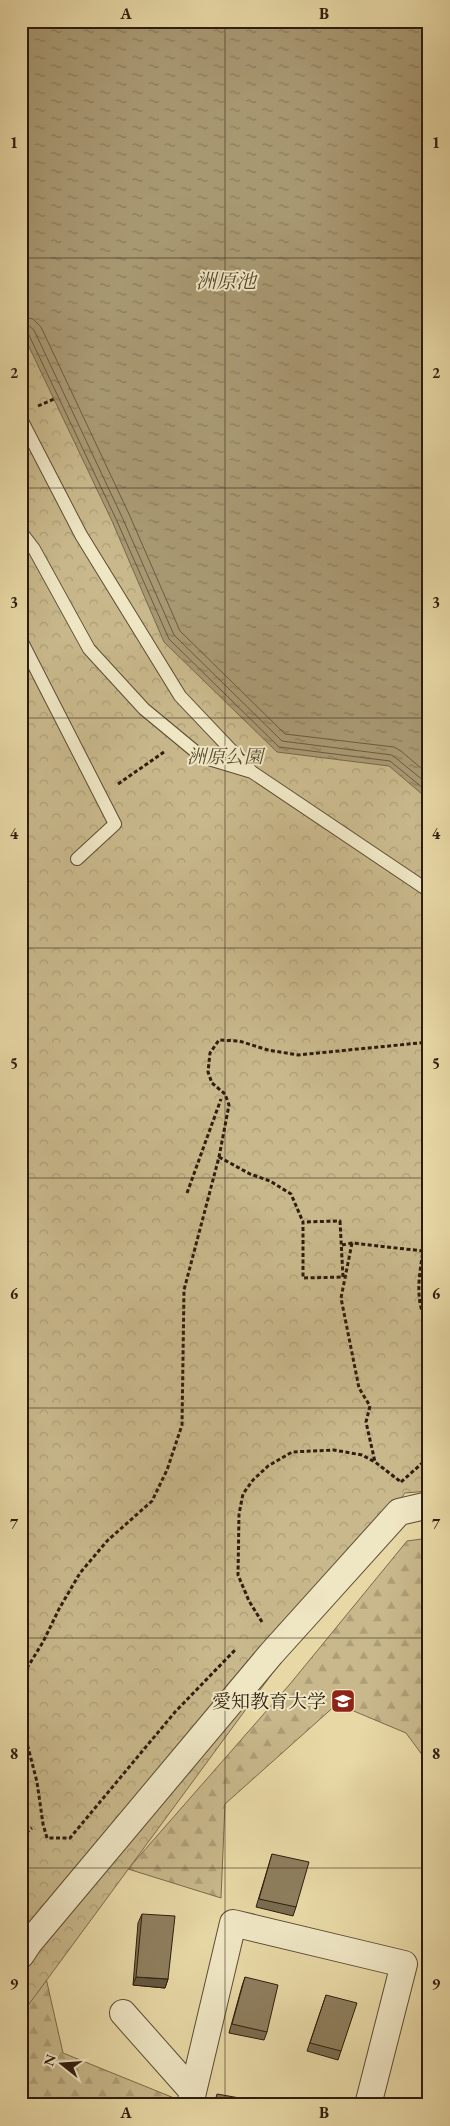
<svg xmlns="http://www.w3.org/2000/svg" width="450" height="2126" viewBox="0 0 450 2126" font-family="'EB Garamond','Noto Serif JP',serif">
  <style>
    .forest { fill: url(#forest-firs); stroke: #7b6a4c }
    .park { fill: url(#park-crowns); stroke: #7b6a4c }
    .water { fill: url(#water-ripples); stroke: #77674a }
    .lines { fill: none; stroke-linecap: round; stroke-linejoin: round }
    .shore { stroke: #6b5a40; stroke-width: 1 }
    .service-casing { stroke: #5c4c34; stroke-width: 14 }
    .minor-casing { stroke: #5c4c34; stroke-width: 28 }
    .path { stroke: #2e1d0e; stroke-width: 3; stroke-dasharray: 4 2.5; stroke-linecap: butt }
    .service { stroke: #efe6c4; stroke-width: 12 }
    .minor { stroke: #efe6c4; stroke-width: 26 }
    .wall { fill: #7a6c50; stroke: #2e1d0e }
    .shaded-wall { fill: #635841; stroke: #2e1d0e }
    .building { fill: #8e7e5d; stroke: #2e1d0e }
    .grid { fill: none; stroke: #2e1d0e; stroke-width: 1; stroke-opacity: 0.55 }
    .labels { text-anchor: middle; stroke-width: 4; stroke-linejoin: round; paint-order: stroke }
    .park-label { font-size: 19px; font-style: italic; fill: #5c4c34; stroke: #efe6c4 }
    .poi-label { font-size: 19px; fill: #2e1d0e; stroke: #efe6c4; text-anchor: end }
    .water-label { font-size: 20px; font-style: italic; fill: #594831; stroke: #efe6c4 }
    .neatline { fill: none; stroke: #2e1d0e; stroke-width: 2 }
    .grid-label { font-size: 16px; text-anchor: middle; font-weight: bold; fill: #2e1d0e }
  </style>
  <defs>
    <pattern id="forest-firs" width="22" height="20" patternUnits="userSpaceOnUse" patternTransform="scale(1.25)"><rect width="22" height="20" fill="#c8b88b"/><path d="M5 1l3.5 6h-7zM16 11l3.5 6h-7z" fill="#ac9e77"/></pattern>
    <pattern id="park-crowns" width="20" height="18" patternUnits="userSpaceOnUse" patternTransform="scale(1.25)"><rect width="20" height="18" fill="#c8b88b"/><path d="M2 6a3 3 0 1 1 6 0M12 15a3 3 0 1 1 6 0" fill="none" stroke="#ac9e77"/></pattern>
    <pattern id="water-ripples" width="26" height="14" patternUnits="userSpaceOnUse" patternTransform="scale(1.25)"><rect width="26" height="14" fill="#a89872"/><path d="M2 4q2-2 4 0t4 0M15 11q2-2 4 0t4 0" fill="none" stroke="#897b5c"/></pattern>
  </defs>
  <rect width="100%" height="100%" fill="#e7d8a5"/>
  <filter id="stains"><feTurbulence type="fractalNoise" baseFrequency=".004" numOctaves="4"/><feColorMatrix values="0 0 0 0 .2 0 0 0 0 .09 0 0 0 0 .02 0 0 0 .5 -.17"/></filter>
  <radialGradient id="worn" r=".72"><stop offset=".6" stop-color="#630" stop-opacity="0"/><stop offset="1" stop-color="#630" stop-opacity=".3"/></radialGradient>
  <path class="forest" d="M 429,1538 L 429,1764 L 406,1733 L 337,1704 L 225,1804 L 221,1898 L 128,1869 L 290,1684 L 407,1541 Z
    M 21,1775 L 36,1934 L 63,2053 L 179,2100 L 177,2105 L 21,2105 Z"/>
  <path class="park" d="M 21,21 L 429,21 L 429,1491 L 405,1493 L 21,2015 Z"/>
  <path class="water" d="M 21,21 L 429,21 L 429,800 L 389,766 L 277,752 L 164,642 L 112,521 L 21,330 Z"/>
  <g class="lines">
    <path class="shore" d="M 21,316 L 33,319 L 41,327 L 129,514 L 180,631 L 285,734 L 394,747 L 401,751 L 429,775
      M 21,323 L 28,325 L 34,330 L 122,517 L 174,635 L 282,741 L 392,755 L 429,785
      M 21,329 L 28,333 L 116,519 L 169,639 L 279,747 L 390,761 L 429,793"/>
    <defs>
      <path id="service" d="M 21,419 L 81,535 L 180,696 L 252,772 L 429,891
        M 21,532 L 34,549 L 89,649 L 144,709 L 202,757 L 252,772
        M 21,640 L 115,824 L 77,859"/>
      <path id="minor" d="M 21,1955 L 29,1943 L 271,1654 L 399,1512 L 429,1505
        M 123,2013 L 193,2092 L 190,2105
        M 193,2092 L 233,1923 L 404,1964 L 368,2105"/>
    </defs>
    <use href="#service" class="service-casing"/>
    <use href="#minor" class="minor-casing"/>
    <path class="path" d="M 38,406 L 54,399
      M 118,784 L 164,752
      M 219,1157 L 250,1174 L 270,1181 L 291,1194 L 303,1222
      M 187,1193 L 221,1099
      M 340,1221 L 343,1277 L 303,1278 L 303,1222 Z
      M 352,1243 L 341,1298 L 359,1388 L 370,1406 L 366,1422 L 375,1462 L 401,1482
      M 342,1245 L 352,1243 L 423,1251 C 419,1277 414,1303 429,1326
      M 401,1482 L 429,1457
      M 262,1622 L 249,1601 L 238,1575 L 239,1514 L 243,1494 L 253,1480 L 268,1466 L 292,1452 L 334,1450 L 362,1455 L 375,1462
      M 21,1680 L 24,1673 L 43,1642 L 59,1609 L 80,1573 L 107,1541 L 152,1501 L 167,1470 L 182,1425 L 184,1290 L 219,1157 L 229,1105 L 225,1094 L 212,1083 L 208,1072 L 210,1053 L 219,1040 L 239,1041 L 268,1050 L 298,1055 L 429,1042
      M 21,1720 L 37,1782 L 43,1824 L 47,1838 L 70,1838 L 175,1712 L 235,1650
      M 21,1837 L 32,1828"/>
    <use href="#service" class="service"/>
    <use href="#minor" class="minor"/>
  </g>
  <path class="wall" d="M 272,1854 L 296,1907 L 293,1916 L 256,1907 Z
    M 142,1914 L 168,1979 L 165,1988 L 133,1985 L 138,1923 Z
    M 245,1977 L 267,2032 L 264,2040 L 229,2033 L 242,1986 Z
    M 326,1995 L 341,2051 L 338,2060 L 307,2051 Z"/>
  <path class="shaded-wall" d="M 136,1977 L 168,1979 L 165,1988 L 133,1985 Z"/>
  <path class="building" d="M 272,1854 L 309,1862 L 296,1907 L 259,1899 Z
    M 142,1914 L 175,1916 L 168,1979 L 136,1977 Z
    M 245,1977 L 278,1985 L 267,2032 L 232,2024 Z
    M 326,1995 L 357,2003 L 341,2051 L 310,2043 Z
    M 217,2094 L 251,2100 L 250,2105 L 214,2105 Z"/>
  <path class="grid" d="M 225,21 L 225,2105M 21,258 L 429,258M 21,488 L 429,488M 21,718 L 429,718M 21,948 L 429,948M 21,1178 L 429,1178M 21,1408 L 429,1408M 21,1638 L 429,1638M 21,1868 L 429,1868"/>
  <defs>
    <symbol id="university-square" viewBox="-11 -11 22 22"><rect x="-9" y="-9" width="18" height="18" rx="4" fill="#8f2418" stroke="#efe6c4"/><path d="M0-5L7-2L0 1L-7-2ZM-4 1L0 2.5L4 1V4Q0 6-4 4Z" fill="#fff"/></symbol>
  </defs>
  <g fill-rule="evenodd">
    <use href="#university-square" x="329" y="1687" width="28" height="28"/>
  </g>
  <g class="labels">
    <g class="park-label">
      <text x="225" y="763">洲原公園</text>
    </g>
    <g class="poi-label">
      <text x="326" y="1708">愛知教育大学</text>
    </g>
    <g class="water-label">
      <text x="226" y="288">洲原池</text>
    </g>
  </g>
  <rect width="450" height="2126" fill="none" stroke="#e7d8a5" stroke-width="55"/>
  <g transform="translate(62 2064) rotate(287)" stroke="#efe6c4" stroke-width="4" paint-order="stroke">
  <path d="M0-4L9 19L0 12L-9 19Z" fill="#2e1d0e"/>
  <text y="-8" font-size="14" font-weight="bold" text-anchor="middle" fill="#2e1d0e">N</text>
  </g>
  <rect x="28" y="28" width="394" height="2070" class="neatline"/>
  <g class="grid-label">
    <text x="126" y="19">A</text>
    <text x="324" y="19">B</text>
    <text x="14" y="148">1</text>
    <text x="436" y="148">1</text>
    <text x="14" y="378">2</text>
    <text x="436" y="378">2</text>
    <text x="14" y="608">3</text>
    <text x="436" y="608">3</text>
    <text x="14" y="839">4</text>
    <text x="436" y="839">4</text>
    <text x="14" y="1069">5</text>
    <text x="436" y="1069">5</text>
    <text x="14" y="1299">6</text>
    <text x="436" y="1299">6</text>
    <text x="14" y="1529">7</text>
    <text x="436" y="1529">7</text>
    <text x="14" y="1759">8</text>
    <text x="436" y="1759">8</text>
    <text x="14" y="1989">9</text>
    <text x="436" y="1989">9</text>
    <text x="126" y="2118">A</text>
    <text x="324" y="2118">B</text>
  </g>
  <rect width="100%" height="100%" filter="url(#stains)"/>
  <rect width="100%" height="100%" fill="url(#worn)"/>
</svg>
